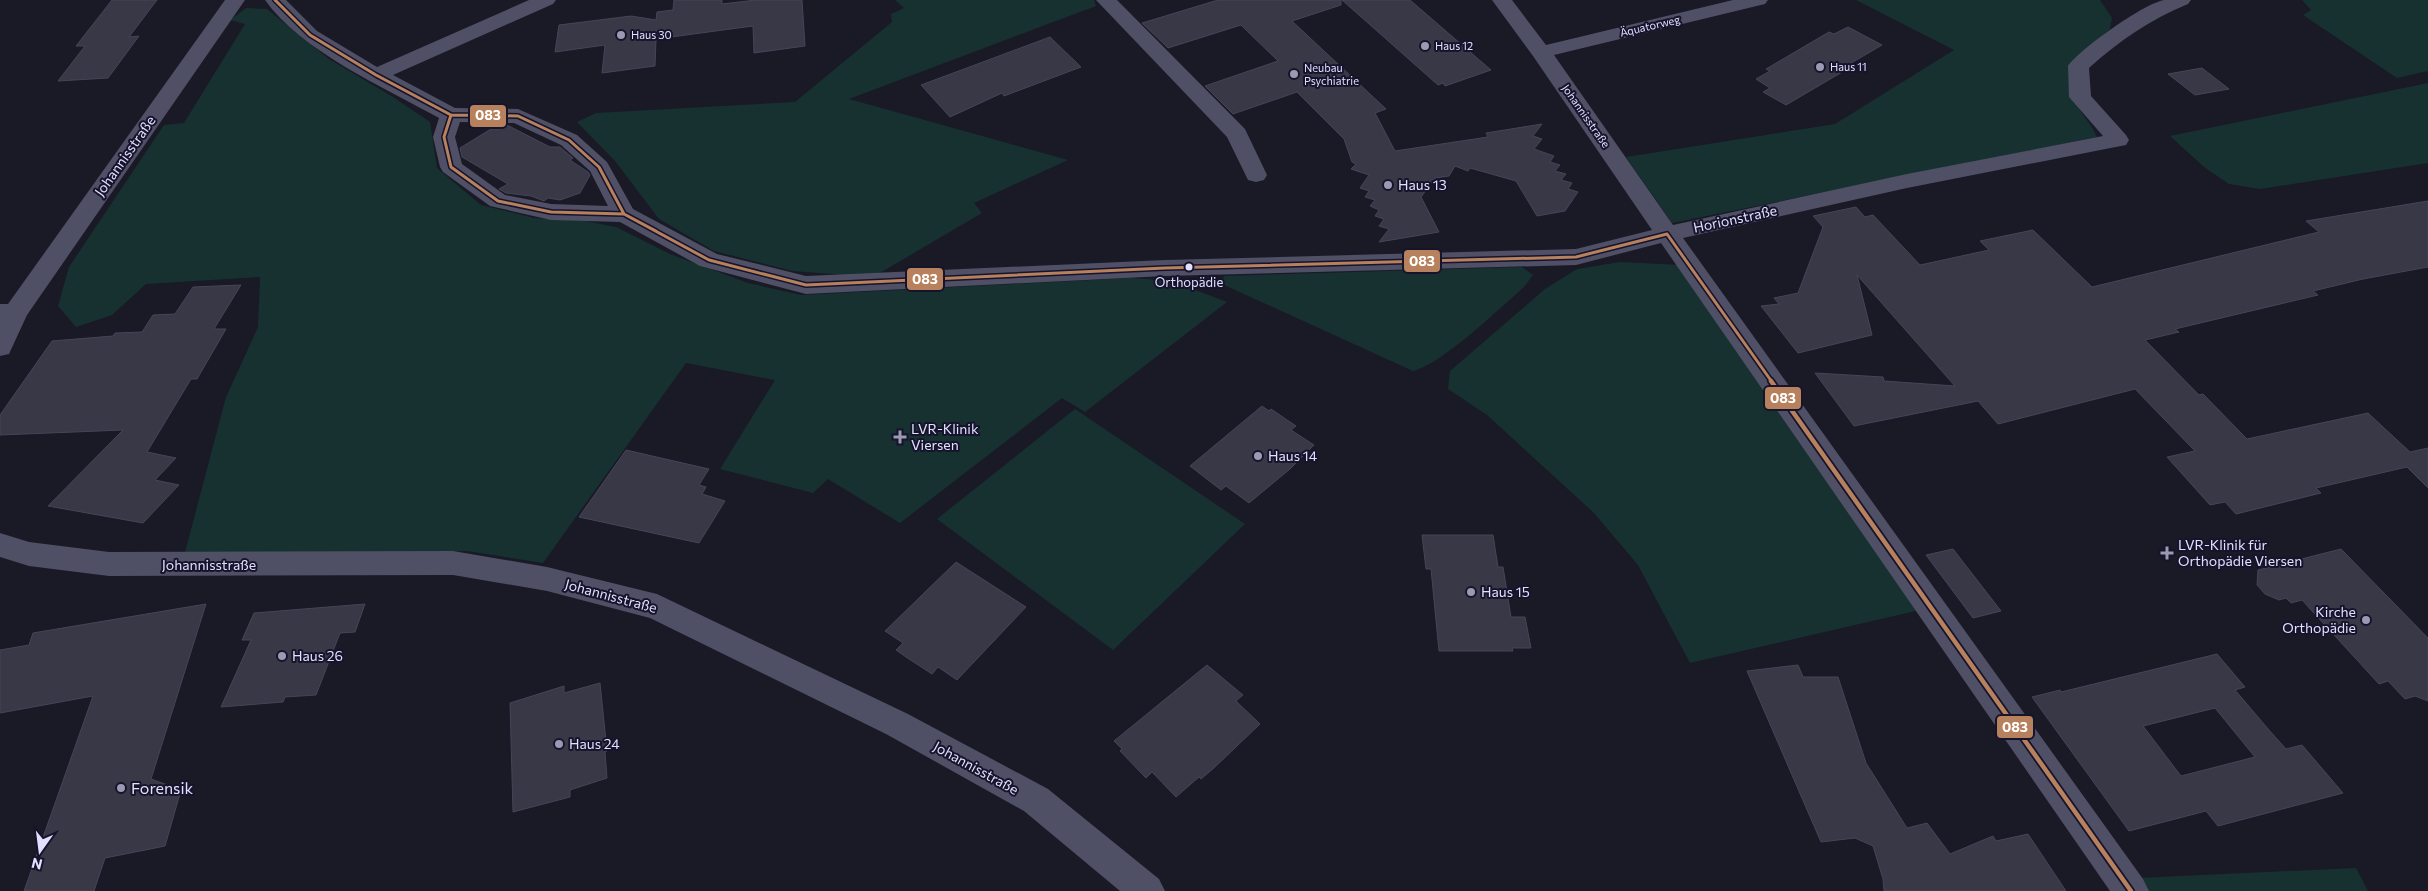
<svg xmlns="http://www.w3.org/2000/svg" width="2428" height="891" viewBox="0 0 2428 891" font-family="Commissioner,sans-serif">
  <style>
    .green { fill: #173130 }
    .building { fill: #393847; stroke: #474458; fill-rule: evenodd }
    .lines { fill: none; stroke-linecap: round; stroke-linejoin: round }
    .minor { fill: #4f4f66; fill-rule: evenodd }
    .bus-1-far1-casing { stroke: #16132c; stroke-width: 6 }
    .bus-1-casing { stroke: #16132c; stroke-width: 8 }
    .bus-1-far1 { stroke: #b6815c; stroke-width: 3 }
    .bus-1 { stroke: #b6815c; stroke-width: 4.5 }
    .poi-dot { fill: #9b9ab2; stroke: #16132c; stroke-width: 2 }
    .bus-dot { fill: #e1e0fd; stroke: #16132c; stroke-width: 2 }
    .labels { text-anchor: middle; stroke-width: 4; stroke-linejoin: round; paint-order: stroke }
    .far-street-label { font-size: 11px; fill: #e1e0fd; stroke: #16132c }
    .far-poi-label { font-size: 11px; fill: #e1e0fd; stroke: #16132c; text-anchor: start }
    .bus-label { font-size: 13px; fill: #e1e0fd; stroke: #16132c }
    .street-label { font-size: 14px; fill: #e1e0fd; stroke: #16132c }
    .poi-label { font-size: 14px; fill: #e1e0fd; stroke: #16132c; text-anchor: start }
    .near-poi-label { font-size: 16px; fill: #e1e0fd; stroke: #16132c; text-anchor: start }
    .line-badge { stroke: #16132c; stroke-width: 2 }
    .badge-label { font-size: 14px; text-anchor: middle; font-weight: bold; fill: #fff }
  </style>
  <rect width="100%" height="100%" fill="#1a1926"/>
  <path class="green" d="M 895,0 L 1094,0 L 1096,6 L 849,99 L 1068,160 L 974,203 L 982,213 L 873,277 L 792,271 L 714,251 L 659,219 L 615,161 L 577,122 L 596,113 L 795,102 L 892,22 L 891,14 L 904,8 Z
    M 1856,0 L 2100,0 L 2112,18 L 2110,29 L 2071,63 C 2071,69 2069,77 2069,83 C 2069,102 2090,120 2097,137 L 1672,223 L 1626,157 L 1835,124 L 1954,50 Z
    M 2302,0 L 2428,0 L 2428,71 L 2397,78 L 2303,15 L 2311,10 Z
    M 246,8 L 267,9 L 329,59 L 393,97 L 430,122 L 437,168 L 481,205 L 534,218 L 585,221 L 616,227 L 670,254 L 748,283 L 801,295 L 1131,278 L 1172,281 L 1227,302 L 1085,412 L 1062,398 L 900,523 L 828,479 L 813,493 L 720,469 L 775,380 L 686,363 L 543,563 L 467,551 L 184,556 L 226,397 L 258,327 L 260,277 L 146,284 L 112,315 L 76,327 L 58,306 L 69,267 L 164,125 L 184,123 L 245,24 L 230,20 Z
    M 2428,83 L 2428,163 L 2260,189 L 2229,184 L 2204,167 L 2170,136 Z
    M 1620,262 L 1681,265 L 1920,610 L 1690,663 L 1638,565 L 1594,513 L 1487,415 L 1448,389 L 1450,371 L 1545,289 L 1577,269 Z
    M 1522,267 L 1533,275 L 1524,287 C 1500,308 1441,365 1413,371 L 1222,284 L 1224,276 Z
    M 1075,409 L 1245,524 L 1113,650 L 937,519 Z
    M 2356,868 L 2368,891 L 2147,891 L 2138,878 Z"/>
  <path class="building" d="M 112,0 L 157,0 L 129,37 L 139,36 L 108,78 L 58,81 L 85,46 L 76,46 Z
    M 674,0 L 722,0 L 722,4 L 756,0 L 802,0 L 805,46 L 754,53 L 753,26 L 656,39 L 655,66 L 602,73 L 605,45 L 555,52 L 559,25 L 631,16 L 656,20 L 657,12 L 673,10 Z
    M 1218,0 L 1341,0 L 1341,5 L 1292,21 L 1386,109 L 1375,113 L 1395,151 L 1488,137 L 1486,133 L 1542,124 L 1533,136 L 1542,139 L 1534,149 L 1554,156 L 1550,162 L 1560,165 L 1555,171 L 1566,174 L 1561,180 L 1572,183 L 1568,189 L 1578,192 L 1565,211 L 1537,216 L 1516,181 L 1470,168 L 1468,171 L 1455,166 L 1449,176 L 1435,178 L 1421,197 L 1439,232 L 1379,242 L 1389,229 L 1379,226 L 1384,219 L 1375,216 L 1379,210 L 1370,206 L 1375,200 L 1365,197 L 1369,191 L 1360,188 L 1369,175 L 1351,169 L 1356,164 L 1352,162 L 1344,139 L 1297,92 L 1233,114 L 1205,86 L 1278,61 L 1241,25 L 1168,48 L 1142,23 Z
    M 1342,0 L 1410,0 L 1491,70 L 1445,86 L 1443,83 L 1438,85 Z
    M 1848,27 L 1882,45 L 1846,66 L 1849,68 L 1786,105 L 1763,92 L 1770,88 L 1756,79 L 1770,71 L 1766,69 L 1829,32 L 1834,34 Z
    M 1050,37 L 1081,67 L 1004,96 L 1002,93 L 950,117 L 921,85 Z
    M 2202,68 L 2229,89 L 2195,95 L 2168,74 Z
    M 507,125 L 550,147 L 560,147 L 573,158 L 570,160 L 588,172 L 590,175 L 580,193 L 560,200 L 548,198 L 544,201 L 531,196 L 506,193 L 499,189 L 508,184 L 462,157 L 460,148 L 491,129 L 500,129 Z
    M 2428,201 L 2428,267 L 2363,279 L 2313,291 L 2318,295 L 2175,329 L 2179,332 L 2145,340 L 2199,395 L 2203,394 L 2247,439 L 2368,413 L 2410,452 L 2428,448 L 2428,488 L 2407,467 L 2316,488 L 2321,493 L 2236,514 L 2225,502 L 2210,505 L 2167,457 L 2195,451 L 2135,389 L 1998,424 L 1978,401 L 1854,426 L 1815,373 L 1883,377 L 1884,381 L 1955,386 L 1857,275 L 1872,335 L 1798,353 L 1761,306 L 1779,304 L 1774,298 L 1798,293 L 1823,227 L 1813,216 L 1856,207 L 1865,217 L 1873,215 L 1920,265 L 1989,250 L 1980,241 L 2033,230 L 2092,287 L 2319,232 L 2306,221 Z
    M 241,285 L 214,329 L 226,329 L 197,379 L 191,379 L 147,452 L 176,458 L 155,480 L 179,485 L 143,523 L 48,506 L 123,430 L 0,435 L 0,415 L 52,341 L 113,336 L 115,333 L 142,332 L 153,315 L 175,314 L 193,287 Z
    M 1262,406 L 1269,411 L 1271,409 L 1296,426 L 1291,430 L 1314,445 L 1290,469 L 1249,503 L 1226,486 L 1221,490 L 1190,466 Z
    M 626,450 L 709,469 L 699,485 L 706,487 L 702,494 L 725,501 L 699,543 L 579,517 Z
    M 1422,535 L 1493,535 L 1498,567 L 1503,567 L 1511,617 L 1525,617 L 1531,648 L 1512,648 L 1513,651 L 1439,651 L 1431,569 L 1426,569 Z
    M 1953,549 L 2001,611 L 1973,618 L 1926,555 Z
    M 2341,549 L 2428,638 L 2428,701 L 2415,696 L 2405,699 L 2388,681 L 2379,684 L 2302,600 L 2291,603 L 2286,598 L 2279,600 L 2265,594 L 2257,585 L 2258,570 Z
    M 956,562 L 1026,607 L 957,680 L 938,667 L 932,674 L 906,657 L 896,650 L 903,643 L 885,631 Z
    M 206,604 L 151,779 L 181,790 L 165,846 L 105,858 L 94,891 L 24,891 L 93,696 L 0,713 L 0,650 L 29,645 L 33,633 Z
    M 365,604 L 355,632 L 340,633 L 316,695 L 285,697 L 283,702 L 221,707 L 251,640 L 242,640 L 254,613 Z
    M 2217,654 L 2245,687 L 2235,690 L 2269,730 L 2286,749 L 2302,745 L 2343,793 L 2218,826 L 2206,811 L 2129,831 L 2032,697 L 2060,690 L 2061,692 ZM 2215,708 L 2255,757 L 2181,776 L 2143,726 Z
    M 1207,665 L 1243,695 L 1236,701 L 1260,724 L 1215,767 L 1201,779 L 1199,777 L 1176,797 L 1152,772 L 1146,778 L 1120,751 L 1122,749 L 1114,741 Z
    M 1798,665 L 1803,677 L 1838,677 L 1866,763 L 1907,828 L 1927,823 L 1950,854 L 1993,836 L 1996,841 L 2028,834 L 2066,891 L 1884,891 L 1883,879 L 1873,846 L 1855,838 L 1821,842 L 1747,671 Z
    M 600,683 L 607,751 L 605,752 L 607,778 L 570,790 L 570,797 L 513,812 L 510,703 L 564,686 L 564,693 Z"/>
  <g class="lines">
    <path class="minor" d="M 225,0 L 245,0 L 27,315 L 9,354 L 0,356 L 0,304 L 8,304 Z
      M 265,0 L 286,0 L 317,31 L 377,67 L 529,0 L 556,0 L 553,4 L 393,75 L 455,108 L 518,109 L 577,135 L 607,162 L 633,209 L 717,254 L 806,276 L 1165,260 L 1576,249 L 1652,230 L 1533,56 L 1492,0 L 1512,0 L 1546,45 L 1733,0 L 1768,0 L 1765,4 L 1554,55 L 1673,225 L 1907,174 L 2103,136 L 2069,97 L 2068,66 C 2080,49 2143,4 2164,0 C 2172,0 2182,0 2191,0 L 2188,4 C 2151,19 2119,41 2089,68 L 2091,96 L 2126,135 L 2129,140 L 2126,145 L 1907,188 L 1683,238 L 2143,879 L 2149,891 L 2110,891 L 1661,243 L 1576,265 L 1165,276 L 806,294 L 700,266 L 620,222 L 551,220 L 490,206 L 443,172 L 440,167 L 433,137 L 439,118 C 385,88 301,51 265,0 ZM 460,122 L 514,123 L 561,145 L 590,171 L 608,206 L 551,204 L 505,195 L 462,164 L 455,137 Z
      M 1096,0 L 1117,0 L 1245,129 L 1267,175 L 1264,180 L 1256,182 L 1248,180 L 1227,137 Z
      M 0,533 L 29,542 L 109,552 L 453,551 L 547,567 L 657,594 L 908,714 L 1048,789 L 1159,879 L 1165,891 L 1120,891 L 1024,811 L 886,734 L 650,618 L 547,591 L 453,575 L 109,576 L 29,566 L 0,557 Z"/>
    <defs>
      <path id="bus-1-far1" d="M 275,0 L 310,35 L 376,75 L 451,115 L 518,116 L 569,140 L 599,167 L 624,214 L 709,260 L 806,285 L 1165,268 L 1576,257 L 1667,234
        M 451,115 L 444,137 L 451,167 L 498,201 L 551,212 L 624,214 L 656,231
        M 1667,234 L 1772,382"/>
      <path id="bus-1" d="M 1771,381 L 2131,891"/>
    </defs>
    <use href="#bus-1-far1" class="bus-1-far1-casing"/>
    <use href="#bus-1" class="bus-1-casing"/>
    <use href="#bus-1-far1" class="bus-1-far1"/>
    <use href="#bus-1" class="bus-1"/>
  </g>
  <g class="poi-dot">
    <circle cx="621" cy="35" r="5"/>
    <circle cx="1425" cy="46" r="5"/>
    <circle cx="1820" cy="67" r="5"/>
    <circle cx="1294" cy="74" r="5"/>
    <circle cx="1388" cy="185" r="5"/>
    <path d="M897.5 429.5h5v5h5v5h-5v5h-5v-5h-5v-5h5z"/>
    <circle cx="1258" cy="456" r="5"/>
    <path d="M2164.5 545.5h5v5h5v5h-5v5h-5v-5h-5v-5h5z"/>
    <circle cx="1471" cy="592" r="5"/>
    <circle cx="2366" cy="620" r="5"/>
    <circle cx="282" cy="656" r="5"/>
    <circle cx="559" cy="744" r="5"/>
    <circle cx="121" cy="788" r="5"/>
  </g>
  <circle class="bus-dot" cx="1189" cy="267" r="4.5"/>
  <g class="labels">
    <g class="far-street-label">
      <text transform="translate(1650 26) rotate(-13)" y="4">Äquatorweg</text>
      <text transform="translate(1586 116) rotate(55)" y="4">Johannisstraße</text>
    </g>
    <g class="far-poi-label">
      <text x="631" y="39">Haus 30</text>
      <text x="1435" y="50">Haus 12</text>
      <text x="1830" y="71">Haus 11</text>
      <text x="1304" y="72">Neubau<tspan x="1304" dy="13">Psychiatrie</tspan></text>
    </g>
    <g class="bus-label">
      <text x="1189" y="287">Orthopädie</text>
    </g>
    <g class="street-label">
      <text transform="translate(125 156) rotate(-55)" y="5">Johannisstraße</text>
      <text transform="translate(1735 219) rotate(-12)" y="5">Horionstraße</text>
      <text x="209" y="570">Johannisstraße</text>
      <text transform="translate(611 596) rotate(15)" y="5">Johannisstraße</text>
      <text transform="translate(976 768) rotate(29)" y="5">Johannisstraße</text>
    </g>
    <g class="poi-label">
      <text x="1398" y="190">Haus 13</text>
      <text x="911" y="434">LVR-Klinik<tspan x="911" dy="16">Viersen</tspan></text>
      <text x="1268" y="461">Haus 14</text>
      <text x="2178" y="550">LVR-Klinik für<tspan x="2178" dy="16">Orthopädie Viersen</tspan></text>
      <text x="1481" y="597">Haus 15</text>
      <text x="2356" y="617" text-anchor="end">Kirche<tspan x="2356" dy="16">Orthopädie</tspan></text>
      <text x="292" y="661">Haus 26</text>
      <text x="569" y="749">Haus 24</text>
    </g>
    <g class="near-poi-label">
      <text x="131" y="794">Forensik</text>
    </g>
  </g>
  <g class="line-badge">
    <rect x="469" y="104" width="38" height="24" rx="5" fill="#b6815c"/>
    <rect x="1403" y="249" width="38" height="24" rx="5" fill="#b6815c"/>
    <rect x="906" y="267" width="38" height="24" rx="5" fill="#b6815c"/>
    <rect x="1764" y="386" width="38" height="24" rx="5" fill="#b6815c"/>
    <rect x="1996" y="715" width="38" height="24" rx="5" fill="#b6815c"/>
  </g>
  <g class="badge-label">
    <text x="488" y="120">083</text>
    <text x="1422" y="266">083</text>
    <text x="925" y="284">083</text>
    <text x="1783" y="403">083</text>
    <text x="2015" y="732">083</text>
  </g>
  <g transform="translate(40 851) rotate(194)" stroke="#16132c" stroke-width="4" paint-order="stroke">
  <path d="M0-4L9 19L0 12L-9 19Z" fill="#e1e0fd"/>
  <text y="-8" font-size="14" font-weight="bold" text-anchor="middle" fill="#e1e0fd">N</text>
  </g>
</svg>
